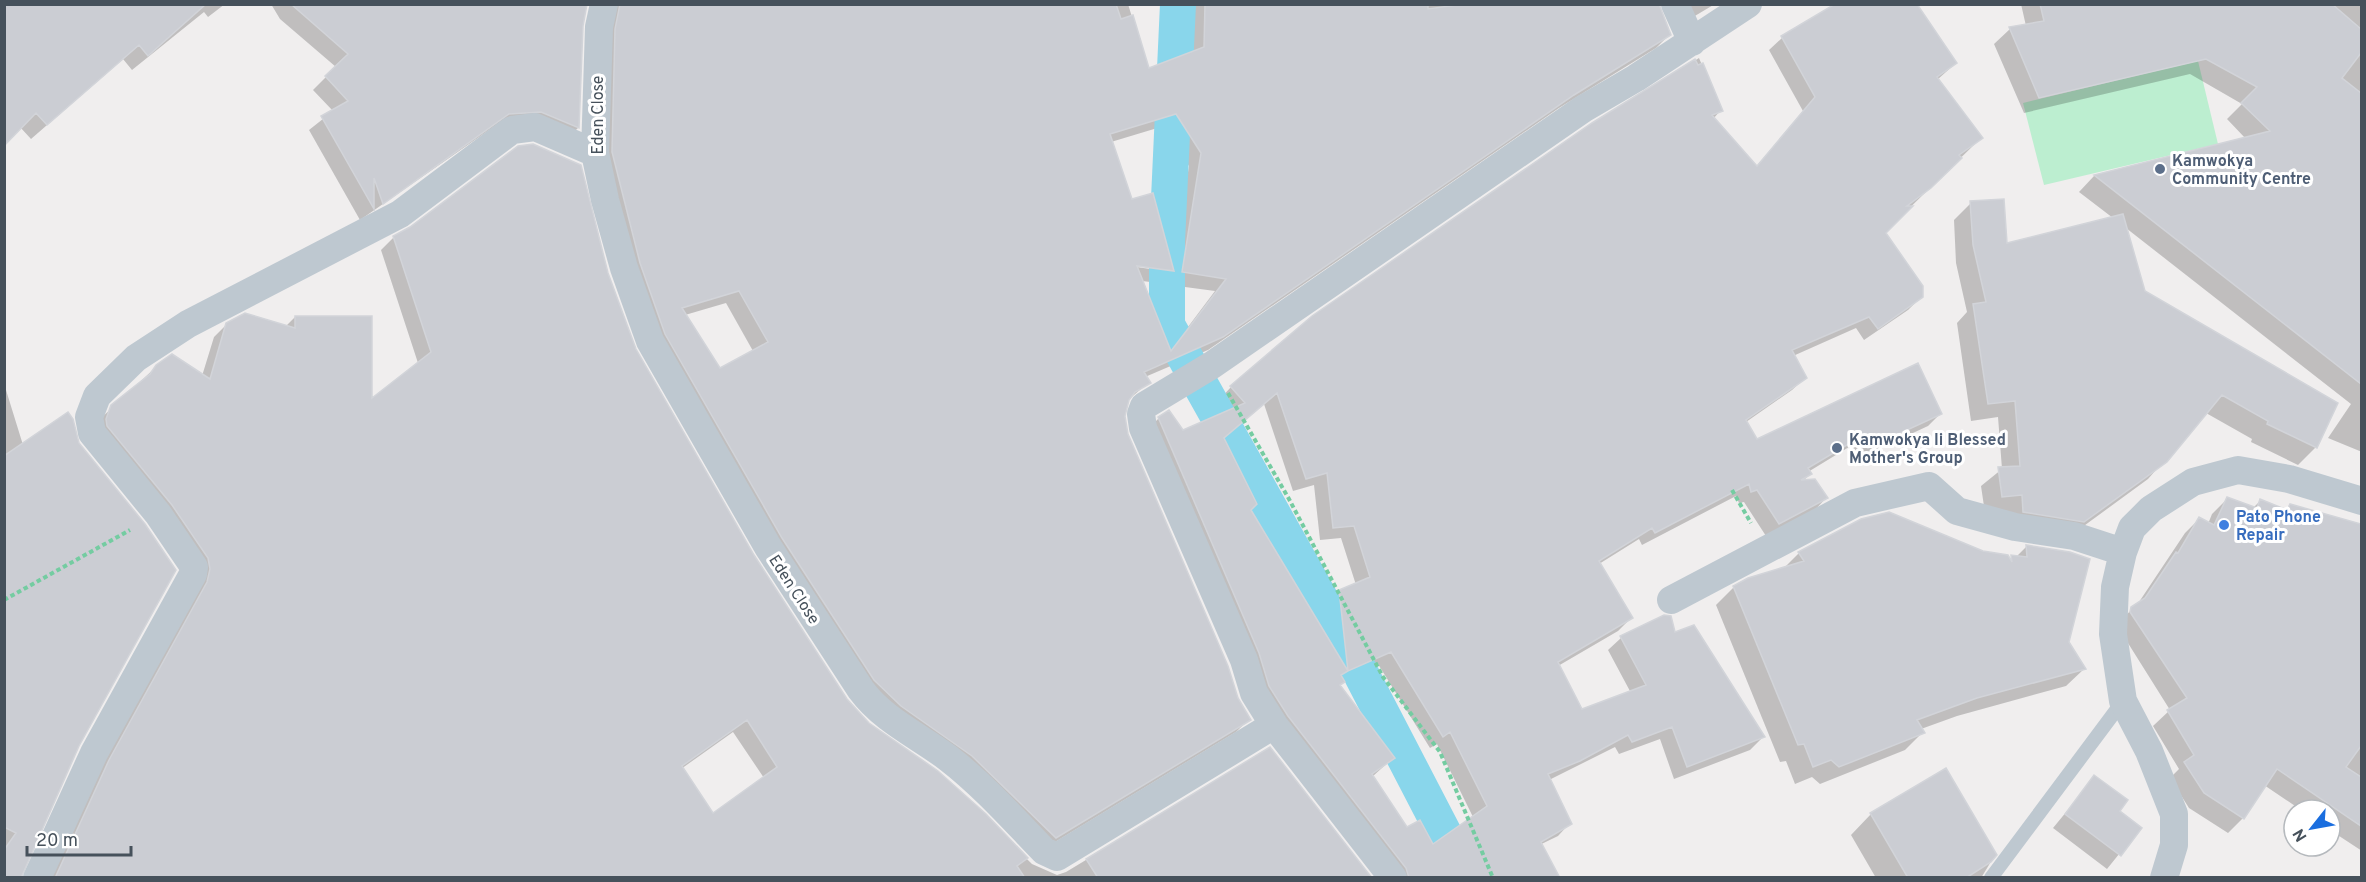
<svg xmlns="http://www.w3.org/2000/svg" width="2366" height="882" viewBox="0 0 2366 882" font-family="Overpass,sans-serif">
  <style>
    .pitch { fill: #bceed0 }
    .shadow { fill: #0003; fill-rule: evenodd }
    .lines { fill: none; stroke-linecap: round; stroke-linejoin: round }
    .canal { stroke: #89d6eb; stroke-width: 36 }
    .building { fill: #cbcdd3; stroke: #d2d4d9; stroke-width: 1.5; fill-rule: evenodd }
    .path { stroke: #74cca1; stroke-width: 4; stroke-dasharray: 4.5 3; stroke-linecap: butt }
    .lane { stroke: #bec8d0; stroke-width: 14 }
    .street { stroke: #bec8d0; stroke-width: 28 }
    .service-dot { fill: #5c6f8a; stroke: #fff; stroke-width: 2 }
    .shop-dot { fill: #3f7fe0; stroke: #fff; stroke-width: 2 }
    .labels { text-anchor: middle; stroke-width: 6; stroke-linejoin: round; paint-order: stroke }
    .street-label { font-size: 16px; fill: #46515b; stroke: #fff }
    .service-label { font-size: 16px; font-weight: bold; fill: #4e5e75; stroke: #fff; text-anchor: start }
    .shop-label { font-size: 16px; font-weight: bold; fill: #366cbe; stroke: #fff; text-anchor: start }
  </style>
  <rect width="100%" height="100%" fill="#f0eeee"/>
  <path class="pitch" d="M 2198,61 L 2218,144 L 2044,185 L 2023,103 Z"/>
  <path class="shadow" d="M 66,4 L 225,4 L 208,17 L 204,12 L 132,70 L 123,59 L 31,139 L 20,127 Z
    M 271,4 L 586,4 L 581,26 L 578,128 L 565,140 L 495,126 L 360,220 L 309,130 L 333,111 L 313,90 L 336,67 L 280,19 Z
    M 602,4 L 1128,4 L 1148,70 L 1192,54 L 1193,9 L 1189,4 L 1658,4 L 1669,35 L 1656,48 L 1559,108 L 1208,350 L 1145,377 L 1149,382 L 1127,401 L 1123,416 L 1126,435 L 1237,699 L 1249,719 L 1236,732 L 1042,850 L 888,718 L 653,347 L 599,165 ZM 1164,126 L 1189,166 L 1170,285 L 1215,291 L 1170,351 L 1142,281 L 1159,283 L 1172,271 L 1131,201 L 1111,142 ZM 1130,263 L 1157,267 L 1157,270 L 1130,266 ZM 726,303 L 753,351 L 720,370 L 685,315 Z
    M 1673,4 L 1715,4 L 1683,23 Z
    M 1838,4 L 1956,63 L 1937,80 L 1981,138 L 1884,233 L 1921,297 L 1908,310 L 1864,340 L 1856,328 L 1793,356 L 1805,378 L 1792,390 L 1746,422 L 1757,441 L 1940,414 L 1928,426 L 1855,460 L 1849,447 L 1808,472 L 1810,474 L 1803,481 L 1826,498 L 1814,511 L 1766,536 L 1744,502 L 1739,503 L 1736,496 L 1642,545 L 1639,539 L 1599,564 L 1631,618 L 1618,631 L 1558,666 L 1581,711 L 1631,693 L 1608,650 L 1621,638 L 1674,634 L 1763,737 L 1750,750 L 1674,779 L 1660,739 L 1619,754 L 1615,747 L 1549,780 L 1570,823 L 1558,836 L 1472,878 L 1391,878 L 1275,728 L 1146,431 L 1159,418 L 1182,432 L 1229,412 L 1219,400 L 1231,387 L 1593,124 L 1699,58 L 1721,110 L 1713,119 L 1756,167 L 1803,111 L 1769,50 L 1782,38 ZM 1264,404 L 1293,491 L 1314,485 L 1320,540 L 1341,538 L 1356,585 L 1340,591 L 1327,604 L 1332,647 L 1249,510 L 1223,439 ZM 1378,664 L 1430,748 L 1437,744 L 1473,817 L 1432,846 L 1407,829 L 1372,777 L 1393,758 L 1339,686 L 1342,680 Z
    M 2021,4 L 2362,4 L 2362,452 L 2328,438 L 2351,404 L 2126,228 L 2144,292 L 2316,447 L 2298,465 L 2251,442 L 2252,439 L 2206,413 L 2148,479 L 2066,539 L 1985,513 L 1981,486 L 2002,469 L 1998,417 L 1971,421 L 1957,323 L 1967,312 L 1956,263 L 1954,220 L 1971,203 L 2006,245 L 2113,218 L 2079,192 L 2094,176 L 2246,139 L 2227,119 L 2242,104 L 2190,74 L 2024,113 L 1994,44 L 2010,29 L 2026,26 Z
    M 394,237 L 607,273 L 634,350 L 753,557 L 846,700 L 868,724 L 949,782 L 1032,864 L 1057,875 L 1066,872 L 1270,749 L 1370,878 L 50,878 L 96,775 L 195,596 L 99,420 L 157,366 L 202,376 L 214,337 L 227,324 L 285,327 L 295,317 L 370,401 L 418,363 L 381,250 ZM 733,732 L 764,778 L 712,815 L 681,769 Z
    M 6,390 L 23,445 L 78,744 L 4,878 Z
    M 2227,499 L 2253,508 L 2260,501 L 2285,511 L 2290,506 L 2362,526 L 2362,851 L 2330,830 L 2330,810 L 2301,810 L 2264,785 L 2243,818 L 2228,833 L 2189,808 L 2170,778 L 2179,769 L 2153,726 L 2170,710 L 2116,624 L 2137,605 L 2185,533 L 2200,518 L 2208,524 L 2212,514 Z
    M 1861,520 L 2009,559 L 2016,557 L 2026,547 L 2068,642 L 2084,669 L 2066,686 L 1957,716 L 1921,729 L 1923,732 L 1905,750 L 1820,784 L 1812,777 L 1795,784 L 1786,761 L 1780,762 L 1716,605 L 1734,587 L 1783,569 L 1799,553 Z
    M 2095,777 L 2118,811 L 2140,828 L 2107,869 L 2053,828 Z
    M 1871,814 L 1995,855 L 1981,878 L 1876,878 L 1851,835 Z"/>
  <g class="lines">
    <path class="canal" d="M 1178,4 L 1167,242 L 1167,325 L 1344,641 L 1467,878"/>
  </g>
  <path class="building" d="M 4,4 L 206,4 L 148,56 L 139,45 L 47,125 L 36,113 L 4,146 Z
    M 291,4 L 587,4 L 583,26 L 579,128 L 541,112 L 509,114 L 383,204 L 374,178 L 374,209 L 321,116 L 348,101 L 325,76 L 348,54 Z
    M 620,4 L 1116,4 L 1121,19 L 1133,15 L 1149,68 L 1204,47 L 1205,4 L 1428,4 L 1428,9 L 1464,4 L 1659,4 L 1671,35 L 1574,95 L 1223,337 L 1144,372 L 1151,383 L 1135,392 L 1129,400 L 1125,416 L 1128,434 L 1228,666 L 1238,698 L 1251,720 L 1056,838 L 972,756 L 901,706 L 874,680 L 782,538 L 665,334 L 640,263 L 612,152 L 615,29 ZM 1176,114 L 1201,153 L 1182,272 L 1226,279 L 1171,351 L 1137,266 L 1174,271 L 1153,193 L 1132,199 L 1110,134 ZM 739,291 L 768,342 L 720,368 L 682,308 Z
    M 1835,4 L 1917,4 L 1957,63 L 1937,77 L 1983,138 L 1959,155 L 1962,158 L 1931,188 L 1907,206 L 1913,206 L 1886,233 L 1923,286 L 1923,297 L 1878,329 L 1869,317 L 1792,350 L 1807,378 L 1746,420 L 1757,439 L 1918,363 L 1942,414 L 1868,448 L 1862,436 L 1808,468 L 1812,474 L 1801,480 L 1815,479 L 1828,498 L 1779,524 L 1757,490 L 1751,492 L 1749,484 L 1655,533 L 1652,528 L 1599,561 L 1633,618 L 1558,662 L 1582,709 L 1646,685 L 1620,636 L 1664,615 L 1671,616 L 1675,632 L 1694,625 L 1765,737 L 1687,767 L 1672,727 L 1632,742 L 1628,735 L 1580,761 L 1548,774 L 1572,824 L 1541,842 L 1560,878 L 1409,878 L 1406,868 L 1288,716 L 1269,686 L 1259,653 L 1158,417 L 1169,410 L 1183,430 L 1245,403 L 1230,386 L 1312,316 L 1592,123 L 1695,59 L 1698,65 L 1703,63 L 1723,111 L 1712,115 L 1757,166 L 1815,97 L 1781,36 ZM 1277,393 L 1306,479 L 1327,473 L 1333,528 L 1354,526 L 1370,577 L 1339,590 L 1348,671 L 1391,652 L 1443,737 L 1450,732 L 1487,806 L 1433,844 L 1420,820 L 1407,827 L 1372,774 L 1395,758 L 1340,685 L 1345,682 L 1341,675 L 1348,671 L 1251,510 L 1257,504 L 1224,438 Z
    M 2040,4 L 2332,4 L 2361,29 L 2361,53 L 2342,78 L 2361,93 L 2361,384 L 2094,175 L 2270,131 L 2241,103 L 2257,87 L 2206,59 L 2039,98 L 2009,27 L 2044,21 Z
    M 533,144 L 581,165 L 608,273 L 636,349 L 754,555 L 847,699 L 869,723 L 938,771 L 986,814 L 1028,858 L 1017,866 L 1025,878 L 55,878 L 109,760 L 207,582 L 210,569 L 208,558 L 172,505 L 107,426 L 106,419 L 111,405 L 150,374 L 156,365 L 172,354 L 210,379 L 226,323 L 245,313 L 295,328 L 295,316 L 372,316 L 372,398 L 431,352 L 393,236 L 410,227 L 518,146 ZM 747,720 L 777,767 L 713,813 L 682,766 Z
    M 2004,199 L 2007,243 L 2123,214 L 2145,291 L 2338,403 L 2317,448 L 2267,424 L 2268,421 L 2222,395 L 2167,462 L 2084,522 L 2023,512 L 2022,495 L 2002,497 L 1998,467 L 2020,466 L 2015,401 L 1988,404 L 1973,304 L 1986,302 L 1973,245 L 1970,201 Z
    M 68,412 L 73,419 L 79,443 L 145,524 L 176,570 L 79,746 L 21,878 L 4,878 L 4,850 L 16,833 L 4,827 L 4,456 Z
    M 2227,497 L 2257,508 L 2260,499 L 2287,510 L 2290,504 L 2361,524 L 2361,746 L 2346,767 L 2361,777 L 2361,826 L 2277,769 L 2244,819 L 2204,793 L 2184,762 L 2194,755 L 2167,710 L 2187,698 L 2130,612 L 2131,607 L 2145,598 L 2176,552 L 2178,553 L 2199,517 L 2214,525 Z
    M 1889,512 L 1983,551 L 2008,555 L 2012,562 L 2011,555 L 2027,557 L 2026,545 L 2070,552 L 2090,559 L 2069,642 L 2086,669 L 1977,698 L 1917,720 L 1925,733 L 1839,767 L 1831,760 L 1813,767 L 1804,744 L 1798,745 L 1733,586 L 1748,578 L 1804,561 L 1798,552 L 1861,519 Z
    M 1270,747 L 1372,878 L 1098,878 L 1086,859 Z
    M 1946,768 L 1997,855 L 1991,862 L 1966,878 L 1908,878 L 1870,813 Z
    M 2094,775 L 2128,800 L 2120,811 L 2142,828 L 2121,856 L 2065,814 Z"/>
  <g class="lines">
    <path class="path" d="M 1228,393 L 1289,499 L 1383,677 L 1440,752 L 1493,878
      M 1732,490 L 1751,523
      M 4,600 L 130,530"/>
    <path class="lane" d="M 1991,878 L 2123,701"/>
    <path class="street" d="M 604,4 L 599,27 L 595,153 L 605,200 L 624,268 L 650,341 L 768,547 L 861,690 C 883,720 919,736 948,758 C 983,785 1013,819 1044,851 L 1057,857 L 1274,725
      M 1675,4 L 1692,42
      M 1671,600 L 1855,503 L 1929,486 L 1957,511 L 2015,527 L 2074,536 L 2123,552
      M 37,878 L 94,753 L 193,574 L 194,567 L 158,514 L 92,433 L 89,417 L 97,396 L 136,358 L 188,324 L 400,214 L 512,130 L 535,127 L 595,153
      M 1393,878 L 1274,725 L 1254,693 L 1244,660 L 1143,428 L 1141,414 L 1144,406 L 1212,365 L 1583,109 L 1636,78 L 1748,4
      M 2164,878 L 2174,845 L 2174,814 L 2149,751 L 2123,701 L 2113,634 L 2115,587 L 2123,552 L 2132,528 L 2151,509 L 2193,482 L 2238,470 L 2289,479 L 2362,501"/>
  </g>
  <g class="service-dot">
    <circle cx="2160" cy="169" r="6"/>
    <circle cx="1837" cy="448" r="6"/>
  </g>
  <circle class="shop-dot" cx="2224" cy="525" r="6"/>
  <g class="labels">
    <g class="street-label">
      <text transform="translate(597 115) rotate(-90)" y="6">Eden Close</text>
      <text transform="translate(795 589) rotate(57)" y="6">Eden Close</text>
    </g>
    <g class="service-label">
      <text x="2172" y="166">Kamwokya<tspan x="2172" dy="18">Community Centre</tspan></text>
      <text x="1849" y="445">Kamwokya Ii Blessed<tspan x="1849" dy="18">Mother's Group</tspan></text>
    </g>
    <g class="shop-label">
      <text x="2236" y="522">Pato Phone<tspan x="2236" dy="18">Repair</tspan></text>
    </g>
  </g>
  <rect width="2366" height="882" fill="none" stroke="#46515b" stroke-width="12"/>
  <g transform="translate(2312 828) rotate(239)"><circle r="28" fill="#ffffff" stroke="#b5b9bd" stroke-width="1.5"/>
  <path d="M0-4.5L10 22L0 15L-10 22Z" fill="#1a6edf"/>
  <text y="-9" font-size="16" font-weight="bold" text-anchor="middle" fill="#46515b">N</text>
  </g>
  <path d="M27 846v9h104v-9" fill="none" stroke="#46515b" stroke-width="3"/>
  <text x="36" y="846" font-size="18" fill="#46515b" stroke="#ffffff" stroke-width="4.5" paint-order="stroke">20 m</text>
</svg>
